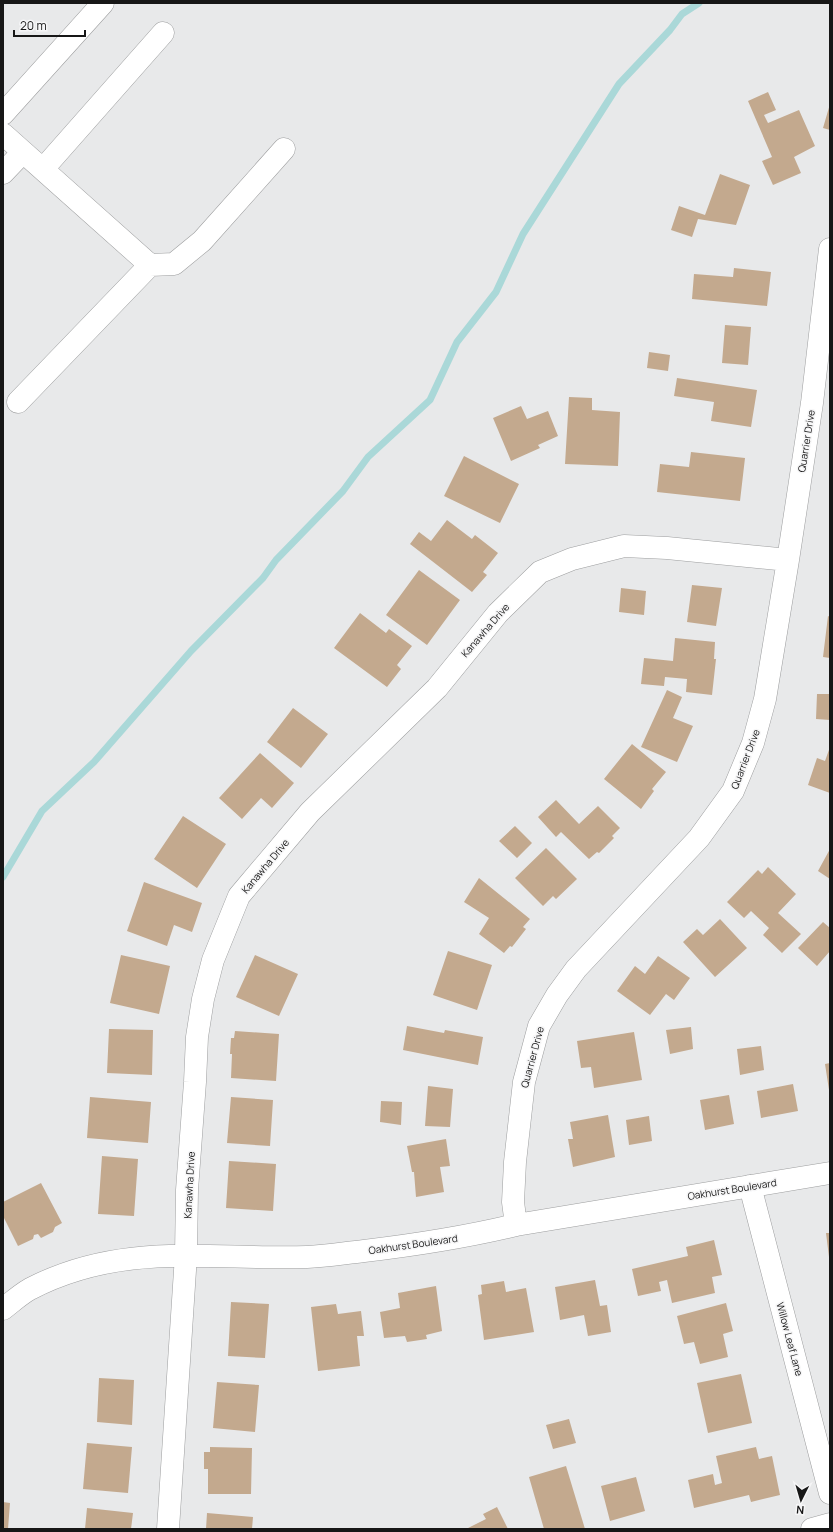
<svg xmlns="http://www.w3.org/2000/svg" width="833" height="1532" viewBox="0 0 833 1532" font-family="Manrope,sans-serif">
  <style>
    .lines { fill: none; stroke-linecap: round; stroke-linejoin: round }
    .stream { stroke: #aad8d8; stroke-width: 7 }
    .building { fill: #c3a98e }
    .minor-casing { stroke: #9d9e9f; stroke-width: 23 }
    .minor { stroke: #fff; stroke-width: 22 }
    .labels { text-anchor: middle; stroke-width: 3; stroke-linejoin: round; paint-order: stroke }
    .street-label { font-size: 10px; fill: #171717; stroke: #f6f6f7 }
  </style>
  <rect width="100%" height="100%" fill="#e8e9ea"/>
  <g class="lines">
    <path class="stream" d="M 3,877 L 42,811 L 94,762 L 191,651 L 263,578 L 276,560 L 343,491 L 368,457 L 430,400 L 457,342 L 496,292 L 523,234 L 619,84 L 670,30 L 682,14 L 699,3"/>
  </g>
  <path class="building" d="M 768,92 L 776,110 L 764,115 L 768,123 L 799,110 L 815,146 L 794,157 L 801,173 L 773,185 L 762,161 L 772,157 L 748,101 Z
    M 830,104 L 830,130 L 823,128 Z
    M 720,174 L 750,185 L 736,225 L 698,219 L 692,237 L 671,230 L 679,206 L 705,215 Z
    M 734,268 L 771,272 L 767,306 L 692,299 L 694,274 L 733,277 Z
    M 725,325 L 751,327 L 748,365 L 722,363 Z
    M 649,352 L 670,355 L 668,371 L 647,368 Z
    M 677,378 L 757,390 L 751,427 L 711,421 L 714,402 L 674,396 Z
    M 569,397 L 592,398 L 592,410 L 620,412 L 618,466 L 565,464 Z
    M 521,406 L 527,419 L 548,411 L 558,436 L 538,445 L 540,448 L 511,461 L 493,418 Z
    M 691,452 L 745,458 L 740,501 L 657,492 L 660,464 L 689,467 Z
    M 464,456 L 519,484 L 500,523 L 444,496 Z
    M 447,520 L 472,539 L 475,535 L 498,553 L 483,572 L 487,575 L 472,592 L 410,544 L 419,532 L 431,541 Z
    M 419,570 L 460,600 L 427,645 L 386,615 Z
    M 692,585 L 722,588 L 716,626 L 687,622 Z
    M 621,588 L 646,591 L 644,615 L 619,612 Z
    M 360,613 L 386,633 L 389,629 L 412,646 L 397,665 L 401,669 L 387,687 L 334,648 Z
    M 828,616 L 830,617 L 830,658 L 823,657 Z
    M 675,638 L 715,642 L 714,659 L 716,659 L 712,695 L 686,692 L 687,679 L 665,677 L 664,686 L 641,684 L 644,658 L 673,661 Z
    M 667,690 L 682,697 L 673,718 L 693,726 L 677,762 L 641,747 Z
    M 817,694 L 830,694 L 830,720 L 816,719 Z
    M 293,708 L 328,734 L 301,768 L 267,742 Z
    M 632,744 L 666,772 L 652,789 L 654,791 L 641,809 L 604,779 Z
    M 830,747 L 830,793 L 808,785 L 817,758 L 825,761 Z
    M 260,753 L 294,783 L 272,808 L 261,798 L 242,819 L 219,798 Z
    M 556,800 L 579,824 L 598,806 L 620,828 L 612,836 L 614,838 L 599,853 L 597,852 L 589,859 L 561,832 L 556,837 L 538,817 Z
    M 183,816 L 226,844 L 197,888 L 154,859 Z
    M 515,826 L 532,843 L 517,858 L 499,841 Z
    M 546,848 L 577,879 L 556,899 L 553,896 L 543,906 L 515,878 Z
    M 830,849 L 830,879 L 818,871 Z
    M 768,867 L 796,894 L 778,913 L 801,934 L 782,953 L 763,935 L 769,928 L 751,911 L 744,918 L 727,902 L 758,870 L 762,874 Z
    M 479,878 L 530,919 L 523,927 L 526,929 L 512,947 L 510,946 L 504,953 L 479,934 L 489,918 L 464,902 Z
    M 144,882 L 202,903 L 192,932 L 174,925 L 167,946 L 127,931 Z
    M 720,919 L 747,948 L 715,977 L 683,942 L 697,929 L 703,935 Z
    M 823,922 L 830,928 L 830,951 L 817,966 L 798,948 Z
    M 448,951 L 492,965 L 477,1010 L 433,995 Z
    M 121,955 L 170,966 L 159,1014 L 110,1003 Z
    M 255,955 L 298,974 L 279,1016 L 236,997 Z
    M 658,956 L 690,978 L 674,1000 L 666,994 L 650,1015 L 617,991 L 635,966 L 645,974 Z
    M 407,1026 L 444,1033 L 445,1030 L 483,1037 L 478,1065 L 403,1050 Z
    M 691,1027 L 693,1049 L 670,1054 L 666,1030 Z
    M 109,1029 L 153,1030 L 152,1075 L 107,1073 Z
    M 235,1031 L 279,1034 L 276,1081 L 231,1078 L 232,1054 L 230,1054 L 231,1038 L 234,1038 Z
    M 634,1032 L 642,1080 L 594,1088 L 591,1067 L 581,1068 L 577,1041 Z
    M 761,1046 L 764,1070 L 740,1075 L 737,1049 Z
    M 830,1063 L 830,1089 L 829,1090 L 825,1064 Z
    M 793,1084 L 798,1111 L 761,1118 L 757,1091 Z
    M 428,1086 L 453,1089 L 450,1127 L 425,1126 Z
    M 729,1095 L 734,1124 L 705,1130 L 700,1100 Z
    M 90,1097 L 151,1102 L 148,1143 L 87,1138 Z
    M 231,1097 L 273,1100 L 270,1146 L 227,1143 Z
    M 381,1101 L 402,1102 L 401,1125 L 380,1122 Z
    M 608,1115 L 615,1157 L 573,1167 L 568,1139 L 573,1139 L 570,1122 Z
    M 649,1116 L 652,1141 L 629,1145 L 626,1120 Z
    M 446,1139 L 450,1166 L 440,1167 L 444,1192 L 416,1197 L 414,1172 L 412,1172 L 407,1146 Z
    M 102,1156 L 138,1159 L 134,1216 L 98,1214 Z
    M 229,1161 L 276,1164 L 273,1211 L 226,1208 Z
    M 41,1183 L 62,1223 L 55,1227 L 53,1232 L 41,1238 L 38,1234 L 34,1235 L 33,1239 L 18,1246 L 3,1216 L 3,1202 Z
    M 826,1233 L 830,1233 L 830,1257 L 829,1257 Z
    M 714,1240 L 722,1275 L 712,1277 L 715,1293 L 672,1303 L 667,1280 L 659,1282 L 661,1291 L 638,1296 L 632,1269 L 688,1256 L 686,1247 Z
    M 595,1280 L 600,1306 L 607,1305 L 611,1332 L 588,1336 L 584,1315 L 560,1320 L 555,1287 Z
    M 504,1281 L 506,1292 L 526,1288 L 534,1332 L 484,1340 L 478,1295 L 482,1294 L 481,1285 Z
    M 436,1286 L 442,1331 L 426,1335 L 427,1339 L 407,1342 L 405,1336 L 384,1338 L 380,1312 L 400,1308 L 398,1293 Z
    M 231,1302 L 269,1304 L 265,1358 L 228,1356 Z
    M 726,1303 L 733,1331 L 723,1334 L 728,1357 L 700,1364 L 694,1342 L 684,1344 L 677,1316 Z
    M 336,1304 L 338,1314 L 361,1311 L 364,1336 L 357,1336 L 360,1366 L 318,1371 L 311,1307 Z
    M 741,1374 L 752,1423 L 708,1433 L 697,1383 Z
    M 99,1378 L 134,1380 L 132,1425 L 97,1422 Z
    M 217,1382 L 259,1385 L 255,1432 L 213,1428 Z
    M 569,1419 L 576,1443 L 553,1449 L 546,1425 Z
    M 87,1443 L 132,1447 L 128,1493 L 83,1489 Z
    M 210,1447 L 252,1448 L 251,1494 L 208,1494 L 208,1469 L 204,1469 L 204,1452 L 210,1452 Z
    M 756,1447 L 759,1459 L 772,1456 L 780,1495 L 751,1502 L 749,1495 L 694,1508 L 688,1480 L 713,1474 L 715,1485 L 722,1483 L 716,1456 Z
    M 566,1466 L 585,1529 L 544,1529 L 529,1477 Z
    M 636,1477 L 645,1511 L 610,1521 L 601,1486 Z
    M 3,1502 L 10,1503 L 8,1529 L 3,1529 Z
    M 497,1507 L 508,1529 L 466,1529 L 486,1519 L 483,1514 Z
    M 87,1508 L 133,1513 L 131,1529 L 85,1529 Z
    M 207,1513 L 253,1517 L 252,1529 L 206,1529 Z"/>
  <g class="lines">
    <defs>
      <path id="minor" d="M 3,114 L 103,3
        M 3,134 L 150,265 L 174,264 L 202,241 L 284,149
        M 43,169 L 163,33
        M 3,173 L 23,152
        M 18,402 L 150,265
        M 750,1186 L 830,1493
        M 516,1225 L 513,1202 L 515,1162 L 524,1082 L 539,1026 L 557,995 L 576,969 L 699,838 L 733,791 L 753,743 L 765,699 L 788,560 L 812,403 L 830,249
        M 3,1309 C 12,1302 21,1294 30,1289 C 122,1241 209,1260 307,1257 C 326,1256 345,1253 364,1251 C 415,1245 466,1237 516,1225 L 830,1173
        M 168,1529 L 186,1255 L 187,1190 L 195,1082 L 197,1037 L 203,999 L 213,960 L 239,896 L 310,812 L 437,688 L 498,613 L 540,572 L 572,559 L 624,546 L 667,548 L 788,560
        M 812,1529 L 830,1524"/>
    </defs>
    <use href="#minor" class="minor-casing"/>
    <use href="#minor" class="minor"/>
  </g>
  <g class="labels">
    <g class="street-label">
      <text transform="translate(806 441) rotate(-81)" y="4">Quarrier Drive</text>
      <text transform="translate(485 630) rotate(-49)" y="4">Kanawha Drive</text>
      <text transform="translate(745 759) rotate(-69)" y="4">Quarrier Drive</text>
      <text transform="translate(265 866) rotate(-50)" y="4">Kanawha Drive</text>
      <text transform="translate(532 1057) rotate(-75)" y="4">Quarrier Drive</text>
      <text transform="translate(189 1185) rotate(-87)" y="4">Kanawha Drive</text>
      <text transform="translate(732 1189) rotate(-9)" y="4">Oakhurst Boulevard</text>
      <text transform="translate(413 1244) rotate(-8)" y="4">Oakhurst Boulevard</text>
      <text transform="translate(790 1339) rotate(75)" y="4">Willow Leaf Lane</text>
    </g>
  </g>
  <rect width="833" height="1532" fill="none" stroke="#171717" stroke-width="8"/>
  <g transform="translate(801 1500) rotate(185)" stroke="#f6f6f7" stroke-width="3" paint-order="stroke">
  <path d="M0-3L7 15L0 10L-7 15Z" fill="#171717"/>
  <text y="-6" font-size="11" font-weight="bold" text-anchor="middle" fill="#171717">N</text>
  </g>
  <path d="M14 30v6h71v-6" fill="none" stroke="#171717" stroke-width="2"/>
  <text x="20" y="30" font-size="12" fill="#171717" stroke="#f6f6f7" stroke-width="3" paint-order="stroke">20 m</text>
</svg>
